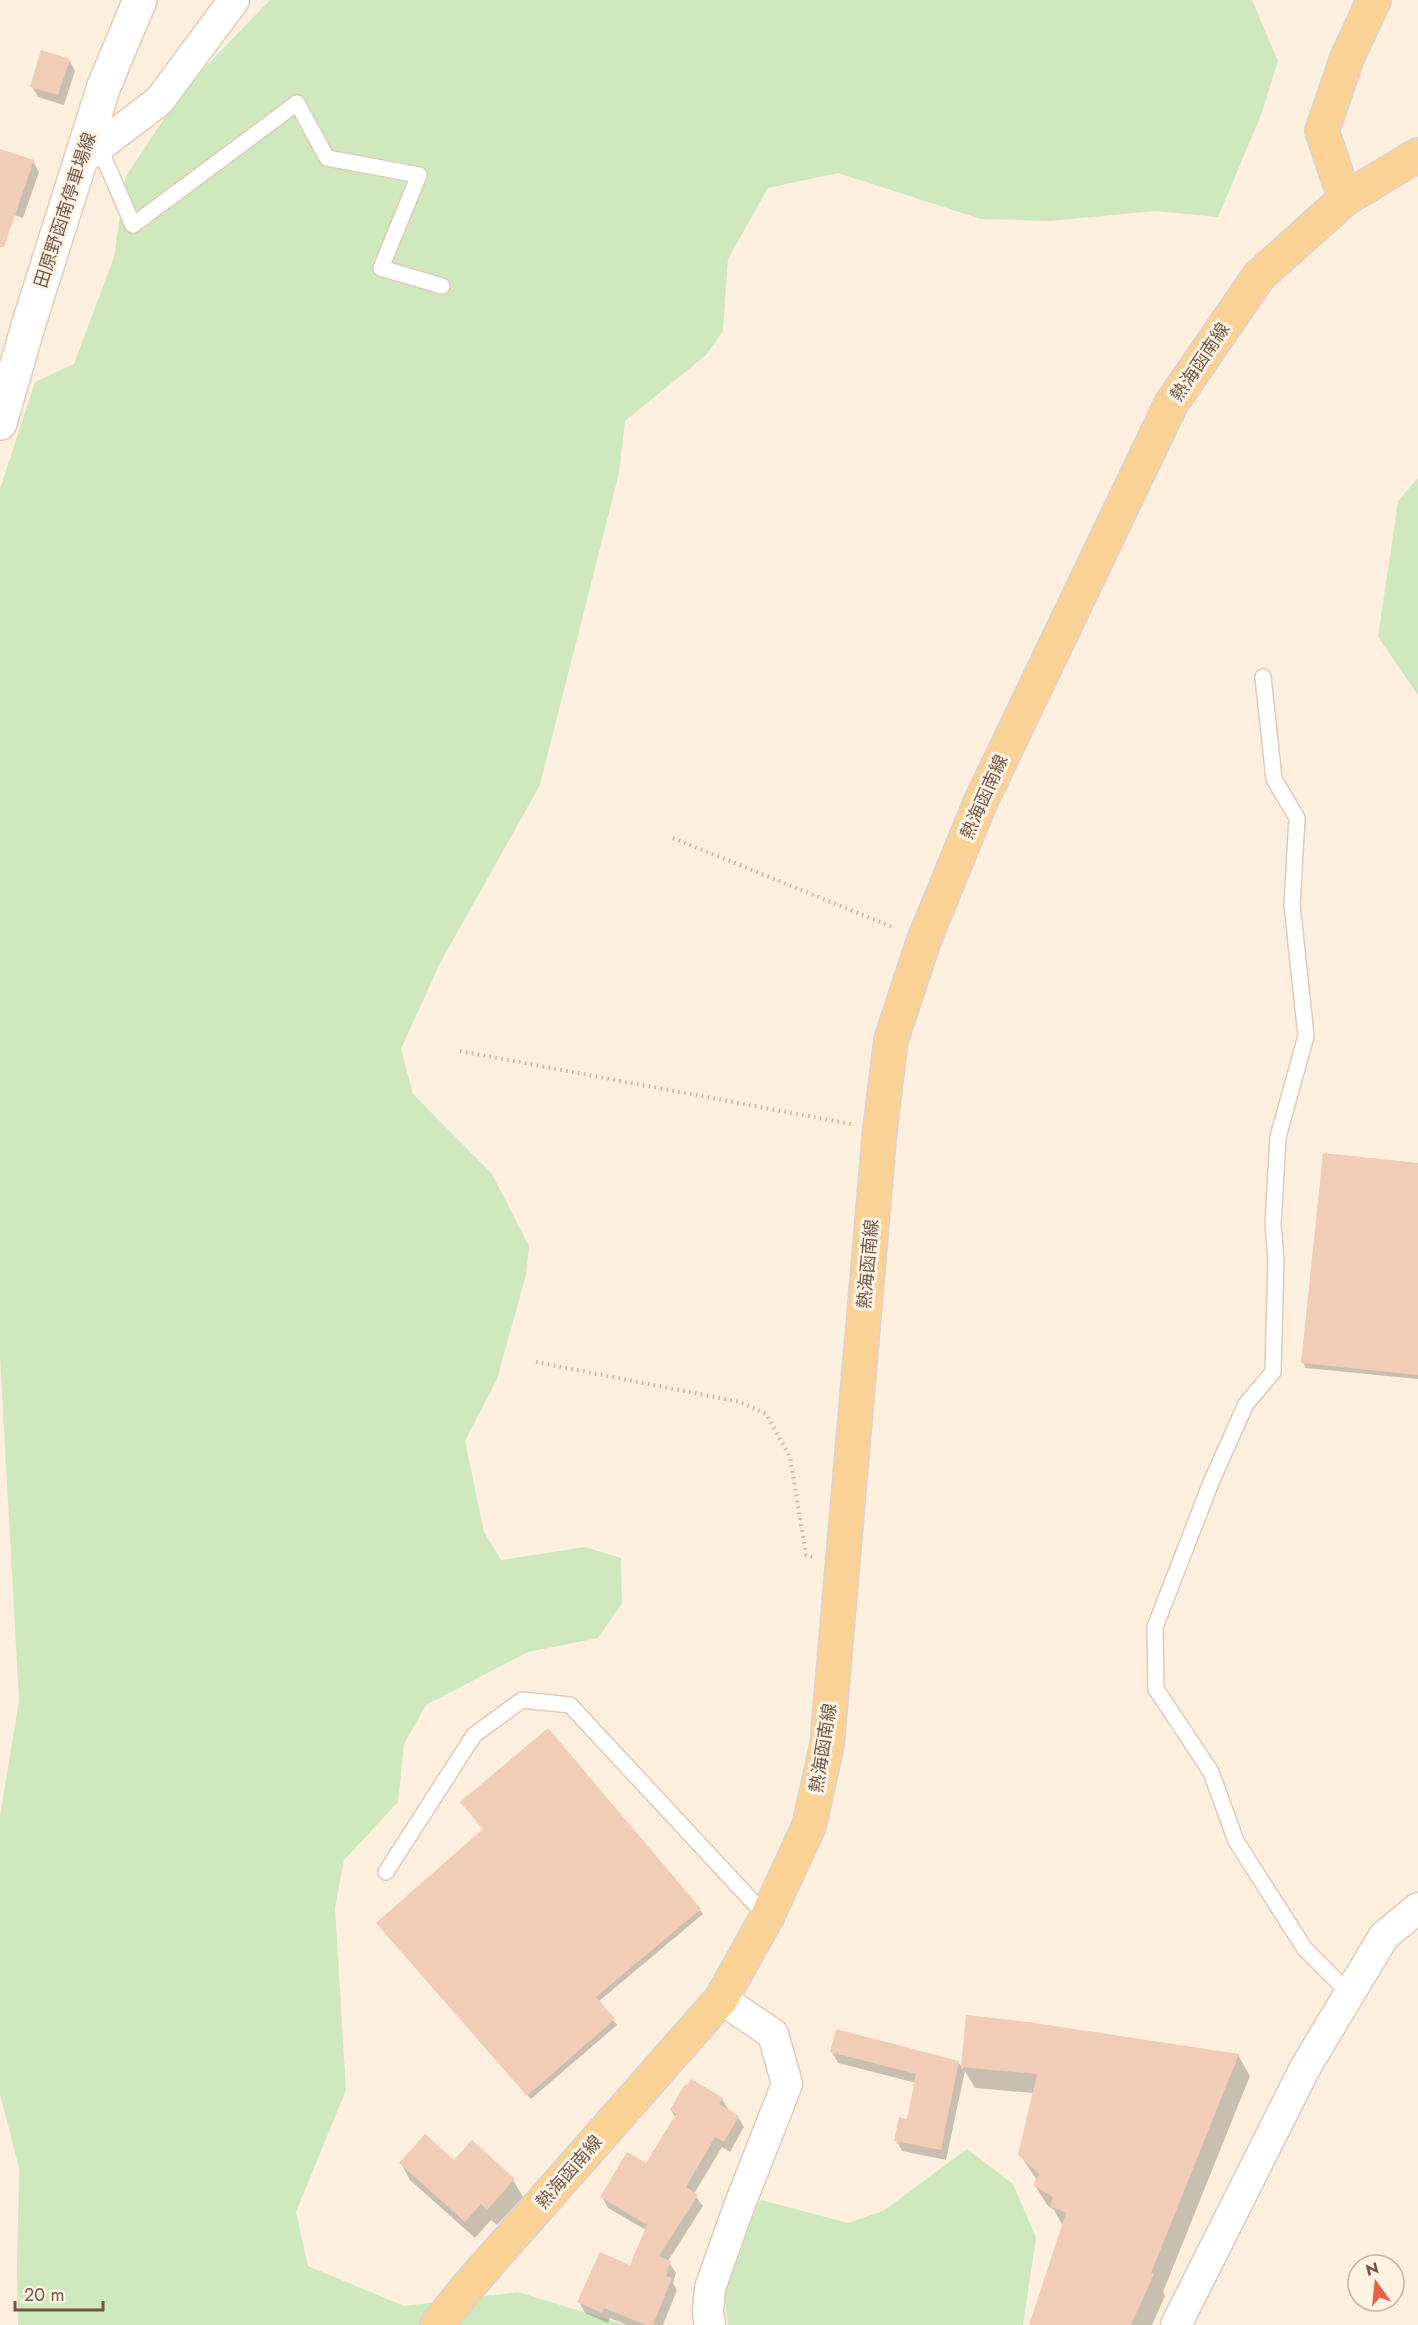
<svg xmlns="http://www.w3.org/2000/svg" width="1418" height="2325" viewBox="0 0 1418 2325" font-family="Jost,'Noto Sans JP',sans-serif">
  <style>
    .green { fill: #d0e8be }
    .shadow { fill: #0003 }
    .building { fill: #f1ccb6 }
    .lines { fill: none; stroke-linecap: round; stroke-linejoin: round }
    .service-casing { stroke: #dfcbbb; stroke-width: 18 }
    .minor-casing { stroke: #dfcbbb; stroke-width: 33 }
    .secondary-casing { stroke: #e4ccb9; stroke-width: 36 }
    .primary-casing { stroke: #dad3cf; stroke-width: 36 }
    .path { stroke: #d5af9a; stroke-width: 4; stroke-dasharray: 1.5 4.5; stroke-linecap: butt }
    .service { stroke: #fff; stroke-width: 15 }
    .minor { stroke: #fff; stroke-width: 30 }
    .secondary { stroke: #fff; stroke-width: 33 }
    .primary { stroke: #fbd296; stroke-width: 33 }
    .labels { text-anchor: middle; stroke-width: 6; stroke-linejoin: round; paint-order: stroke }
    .street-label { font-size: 18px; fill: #715547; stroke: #fff4e4 }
  </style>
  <rect width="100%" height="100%" fill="#fcefde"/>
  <path class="green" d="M 270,0 L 1252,0 L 1278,61 L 1261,115 L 1218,217 L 1155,211 L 1050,221 L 981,219 L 838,173 L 768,188 L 728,259 L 723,331 L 706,355 L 625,421 L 619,473 L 540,785 L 440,963 L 401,1049 L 413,1094 L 492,1174 L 529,1246 L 526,1275 L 497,1379 L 465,1441 L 484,1532 L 501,1560 L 585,1547 L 621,1558 L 622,1603 L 598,1638 L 528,1652 L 426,1705 L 404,1744 L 398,1802 L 344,1860 L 335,1908 L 346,2090 L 296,2212 L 308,2266 L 404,2306 L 518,2292 L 626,2325 L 18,2325 L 17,2271 L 19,2168 L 0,2094 L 0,1816 L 19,1700 L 0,1357 L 0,489 L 35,382 L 74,364 L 114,257 L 126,176 L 183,90 Z
    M 1418,478 L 1418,695 L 1378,637 L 1398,501 Z
    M 967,2149 L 1013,2184 L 1036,2238 L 1023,2325 L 728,2325 L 722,2275 L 761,2200 L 848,2223 L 883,2211 Z"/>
  <path class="shadow" d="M 69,60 L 75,71 L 64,105 L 38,97 L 32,87 Z
    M 0,152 L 33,161 L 39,172 L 23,218 L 0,210 Z
    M 1418,1165 L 1418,1379 L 1306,1368 L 1303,1363 Z
    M 700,1910 L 703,1914 L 598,2002 L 617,2025 L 531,2099 L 381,1928 Z
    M 967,2017 L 1238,2055 L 1250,2076 L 1163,2292 L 1165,2296 L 1152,2325 L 1030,2325 L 1063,2226 L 1054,2210 L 1047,2205 L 1035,2185 L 1037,2180 L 1020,2155 L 1034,2093 L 975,2088 L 965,2071 L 946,2160 L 902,2151 L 896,2140 L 908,2120 L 916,2083 L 838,2063 L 832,2052 L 958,2062 L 963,2069 Z
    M 722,2099 L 728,2109 L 738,2117 L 744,2127 L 730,2152 L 722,2147 L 694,2194 L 703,2206 L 668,2261 L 676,2273 L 673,2283 L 677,2290 L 663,2325 L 627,2325 L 610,2318 L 608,2323 L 585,2313 L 579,2302 L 631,2267 L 646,2230 L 608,2208 L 602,2197 L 646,2165 L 675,2117 L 671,2110 Z
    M 454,2162 L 513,2180 L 523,2197 L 497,2225 L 491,2220 L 475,2238 L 410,2180 L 401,2164 Z"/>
  <path class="building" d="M 41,50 L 70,59 L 58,95 L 30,87 Z
    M 0,149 L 34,160 L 4,247 L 0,247 Z
    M 1323,1153 L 1418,1163 L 1418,1375 L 1301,1363 Z
    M 548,1728 L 701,1909 L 596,1997 L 615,2019 L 527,2096 L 376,1923 L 483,1829 L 460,1802 Z
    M 966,2015 L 1028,2022 L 1239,2054 L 1151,2273 L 1154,2274 L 1131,2325 L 1029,2325 L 1066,2213 L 1050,2206 L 1053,2197 L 1033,2185 L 1039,2174 L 1018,2155 L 1037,2074 L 961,2067 Z
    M 836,2029 L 959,2061 L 941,2150 L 894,2141 L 899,2117 L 907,2119 L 916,2074 L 830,2052 Z
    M 691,2079 L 723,2098 L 719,2104 L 739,2116 L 724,2142 L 715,2137 L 686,2187 L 698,2195 L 659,2256 L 671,2261 L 666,2276 L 672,2278 L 653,2325 L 646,2325 L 604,2308 L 602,2313 L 577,2302 L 600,2252 L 630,2265 L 647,2225 L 600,2197 L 627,2152 L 646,2163 L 676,2114 L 670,2110 L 685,2084 L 687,2085 Z
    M 425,2134 L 454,2160 L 472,2140 L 515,2179 L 487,2210 L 481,2204 L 465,2222 L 399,2163 Z"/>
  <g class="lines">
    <defs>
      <path id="service" d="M 99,147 L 133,225 L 297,103 L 327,158 L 419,175 L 381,268 L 442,286
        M 1263,677 L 1274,779 L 1297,818 L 1292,905 L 1306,1036 L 1278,1137 L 1273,1224 L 1276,1260 L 1273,1372 L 1246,1404 L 1212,1480 L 1155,1627 L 1156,1689 L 1211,1772 L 1236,1841 L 1305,1949 L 1350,1994
        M 386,1872 L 474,1735 L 522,1700 L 570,1705 L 767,1917"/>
      <path id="minor" d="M 80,161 L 159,101 L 234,0
        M 710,2325 L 708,2312 L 710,2288 L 738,2209 L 787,2084 L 773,2034 L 721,1999
        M 1176,2325 L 1305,2068 L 1384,1936 L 1418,1908"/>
      <path id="secondary" d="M 0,423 L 29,323 L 104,86 L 140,0"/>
      <path id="primary" d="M 1345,199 L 1322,131 L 1347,58 L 1374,0
        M 437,2325 L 465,2290 L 721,1999 L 767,1917 L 809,1826 L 827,1745 L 880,1129 L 891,1040 L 924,940 L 981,801 L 1171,404 L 1259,276 L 1345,199 L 1418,155"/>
    </defs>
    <use href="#service" class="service-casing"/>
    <use href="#minor" class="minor-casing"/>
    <use href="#secondary" class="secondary-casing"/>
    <use href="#primary" class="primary-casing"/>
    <path class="path" d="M 673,838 L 895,928
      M 460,1051 L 851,1124
      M 536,1362 L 740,1402 L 766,1414 L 790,1457 L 806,1555 L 813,1557"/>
    <use href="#service" class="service"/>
    <use href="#minor" class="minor"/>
    <use href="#secondary" class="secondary"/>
    <use href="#primary" class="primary"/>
  </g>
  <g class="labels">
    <g class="street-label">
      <text transform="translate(65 210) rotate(-72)" y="6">田原野函南停車場線</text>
      <text transform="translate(1200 362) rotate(-56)" y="6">熱海函南線</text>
      <text transform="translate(984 797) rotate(-66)" y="6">熱海函南線</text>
      <text transform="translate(868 1264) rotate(-85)" y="6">熱海函南線</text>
      <text transform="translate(823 1748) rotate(-81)" y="6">熱海函南線</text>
      <text transform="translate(569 2172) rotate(-49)" y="6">熱海函南線</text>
    </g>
  </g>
  <g transform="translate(1376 2283) rotate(345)"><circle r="28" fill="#fff4e4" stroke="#c6b4a5" stroke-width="1.5"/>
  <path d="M0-4.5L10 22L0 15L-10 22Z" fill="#e66243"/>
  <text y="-9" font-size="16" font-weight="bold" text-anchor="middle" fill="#715547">N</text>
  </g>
  <path d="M15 2301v9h88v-9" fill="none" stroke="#715547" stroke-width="3"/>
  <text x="24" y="2301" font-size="18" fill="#715547" stroke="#fff4e4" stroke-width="4.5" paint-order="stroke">20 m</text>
</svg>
